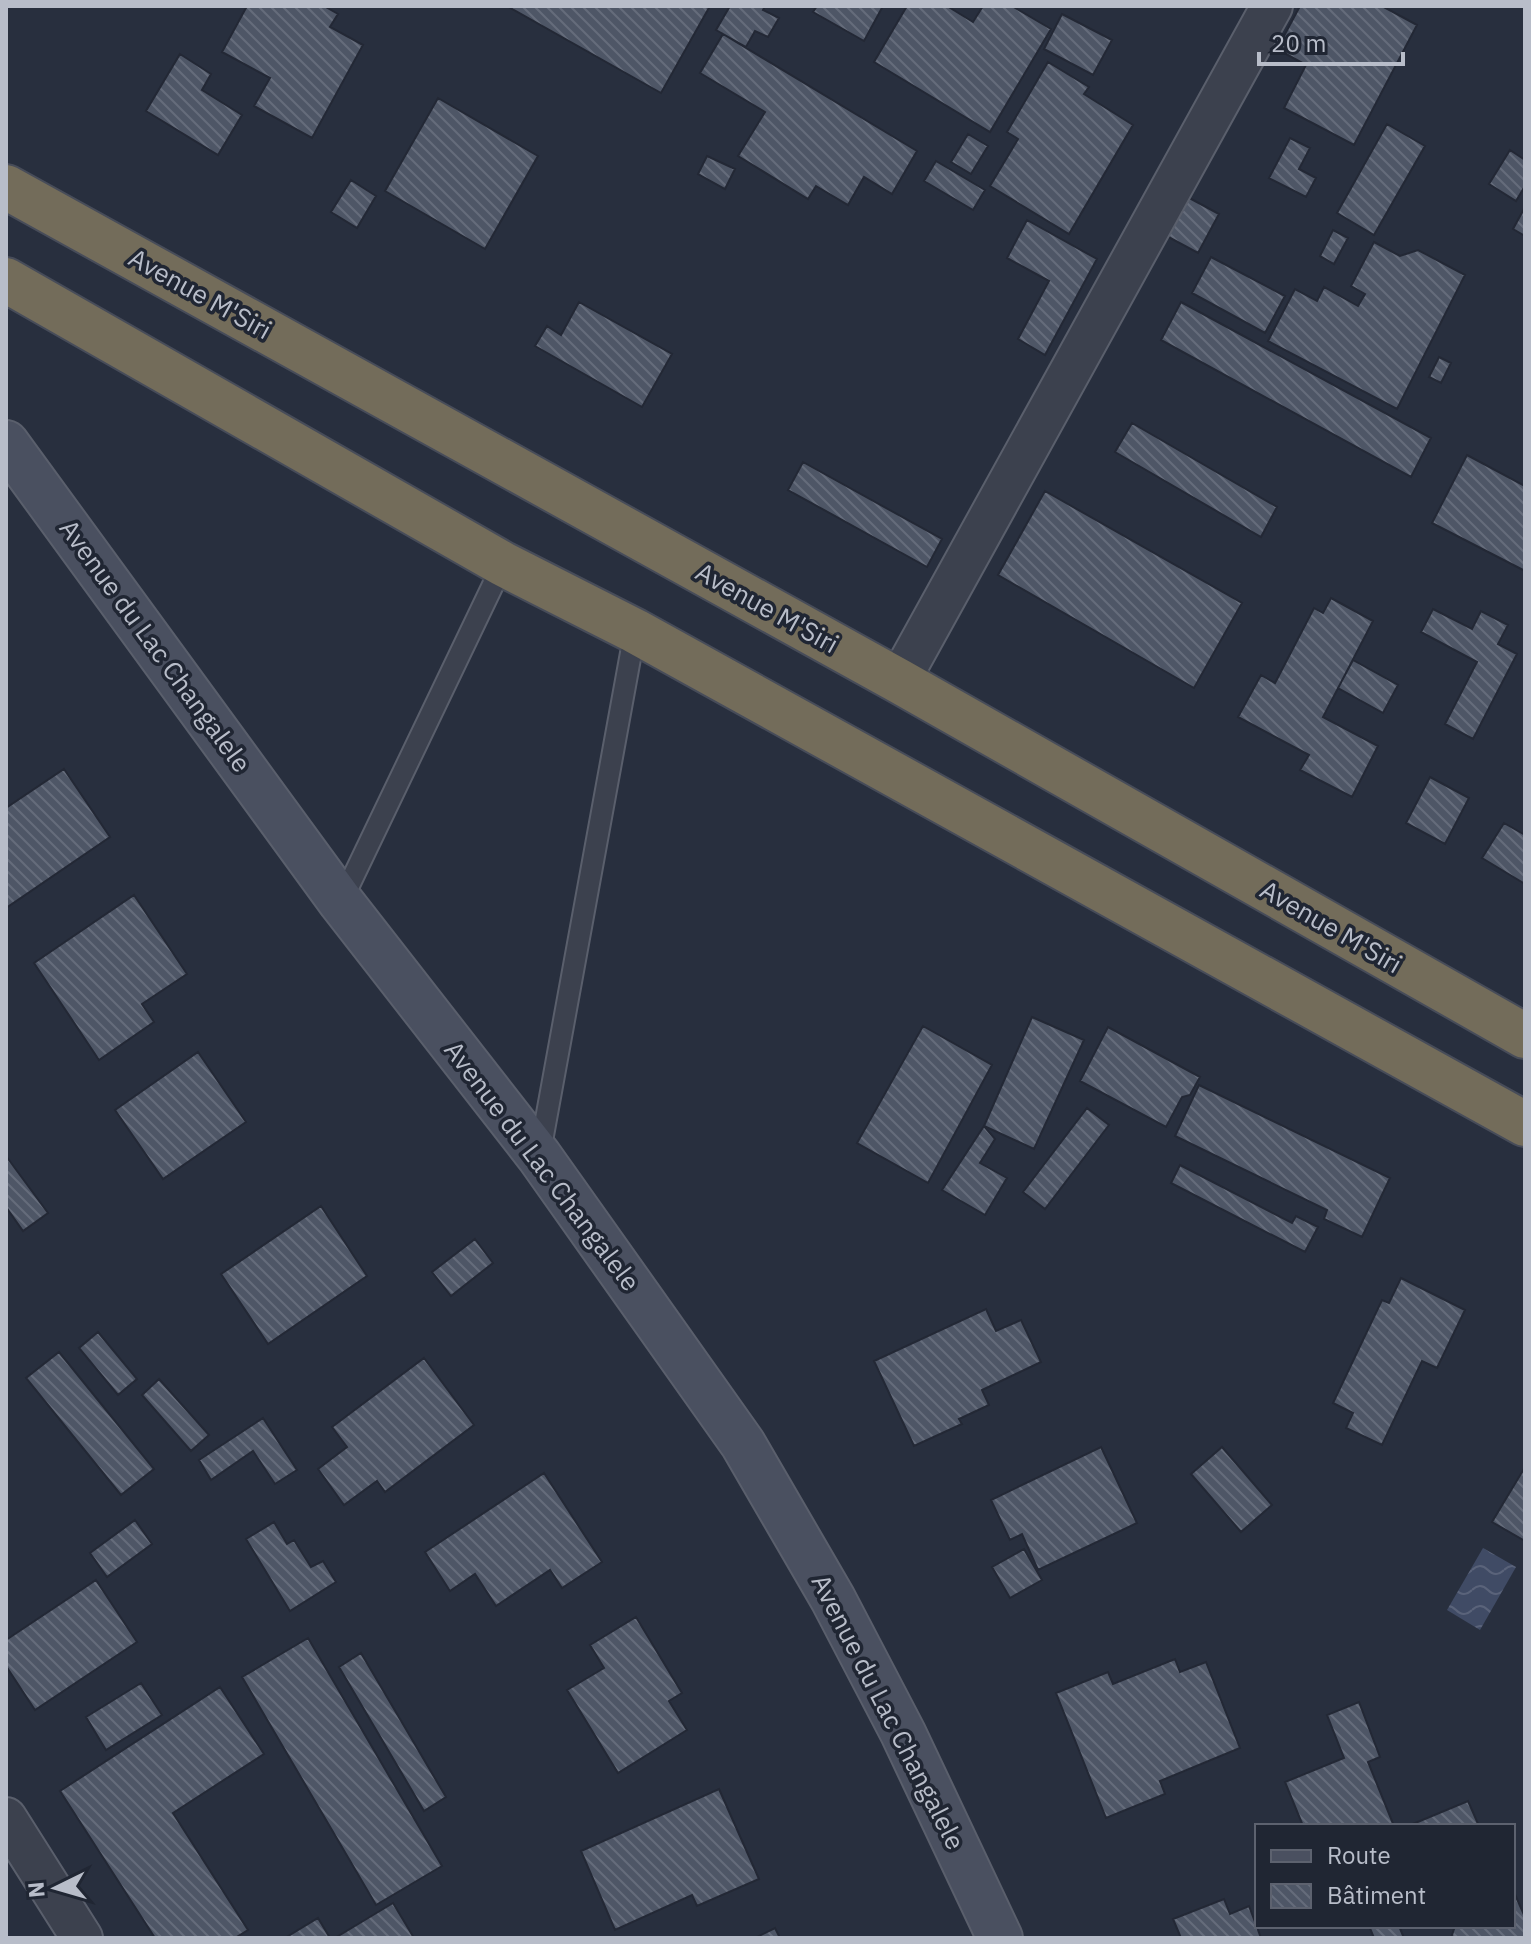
<svg xmlns="http://www.w3.org/2000/svg" width="1531" height="1944" viewBox="0 0 1531 1944" font-family="'IBM Plex Sans',sans-serif">
  <style>
    .water { fill: url(#water-waves) }
    .building { fill: url(#building-back-hatch); stroke: #232835; stroke-width: 2 }
    .lines { fill: none; stroke-linecap: round; stroke-linejoin: round }
    .lane-casing { stroke: #5a5f6c; stroke-width: 24 }
    .street-casing { stroke: #5a5f6c; stroke-width: 44 }
    .secondary-casing { stroke: #5a5f6c; stroke-width: 48 }
    .highway-casing { stroke: #474c59; stroke-width: 48 }
    .lane { stroke: #3c414e; stroke-width: 20 }
    .street { stroke: #3c414e; stroke-width: 40 }
    .secondary { stroke: #4a5060; stroke-width: 44 }
    .highway { stroke: #736c5a; stroke-width: 44 }
    .labels { text-anchor: middle; stroke-width: 7; stroke-linejoin: round; paint-order: stroke }
    .street-label { font-size: 26px; fill: #b8bdc9; stroke: #202633 }
  </style>
  <defs>
    <pattern id="water-waves" width="16" height="10" patternUnits="userSpaceOnUse" patternTransform="scale(2)"><rect width="16" height="10" fill="#404b65"/><path d="M0 5q4-4 8 0t8 0" fill="none" stroke="#5a637a"/></pattern>
    <pattern id="building-back-hatch" width="6" height="6" patternUnits="userSpaceOnUse" patternTransform="scale(2)"><rect width="6" height="6" fill="#4e5666"/><path d="M-1 5l2 2M0 0l6 6M5-1l2 2" fill="none" stroke="#656c7b"/></pattern>
  </defs>
  <rect width="100%" height="100%" fill="#282f3e"/>
  <path class="water" d="M 1483,1548 L 1516,1567 L 1480,1630 L 1447,1610 Z"/>
  <path class="building" d="M 247,6 L 324,6 L 338,14 L 330,27 L 363,45 L 312,138 L 254,106 L 270,78 L 222,52 Z
    M 507,6 L 710,6 L 661,93 Z
    M 730,6 L 765,6 L 763,10 L 779,18 L 768,37 L 755,31 L 746,47 L 716,30 Z
    M 817,6 L 883,6 L 864,41 L 813,12 Z
    M 907,6 L 947,6 L 973,22 L 983,6 L 1012,6 L 1051,29 L 990,132 L 874,62 Z
    M 1300,6 L 1382,6 L 1417,25 L 1354,145 L 1284,108 L 1306,65 L 1277,49 Z
    M 1062,14 L 1112,40 L 1093,75 L 1044,49 Z
    M 723,34 L 917,151 L 892,194 L 864,177 L 848,205 L 816,186 L 808,199 L 738,156 L 765,112 L 700,73 Z
    M 180,54 L 211,74 L 202,90 L 242,115 L 218,155 L 146,111 Z
    M 1048,62 L 1089,87 L 1084,94 L 1133,125 L 1069,234 L 990,186 L 1018,139 L 1007,132 Z
    M 438,98 L 538,156 L 485,249 L 385,191 Z
    M 1387,124 L 1425,146 L 1374,235 L 1337,213 Z
    M 968,134 L 988,146 L 971,174 L 951,162 Z
    M 1290,138 L 1310,148 L 1299,169 L 1316,178 L 1306,197 L 1269,178 Z
    M 1510,150 L 1525,160 L 1525,186 L 1516,201 L 1489,184 Z
    M 707,156 L 735,169 L 725,189 L 698,174 Z
    M 936,161 L 985,190 L 973,210 L 924,181 Z
    M 351,180 L 376,196 L 357,228 L 331,212 Z
    M 1182,194 L 1219,214 L 1198,253 L 1161,233 Z
    M 1525,207 L 1525,236 L 1513,229 Z
    M 1027,220 L 1097,259 L 1045,355 L 1018,339 L 1049,281 L 1007,258 Z
    M 1333,230 L 1348,238 L 1334,264 L 1320,256 Z
    M 1374,242 L 1400,256 L 1418,250 L 1465,275 L 1397,409 L 1268,341 L 1295,289 L 1317,301 L 1324,287 L 1358,306 L 1365,294 L 1351,286 Z
    M 1211,257 L 1285,296 L 1265,333 L 1192,293 Z
    M 579,302 L 672,354 L 642,407 L 535,346 L 547,326 L 561,335 Z
    M 1181,302 L 1431,438 L 1411,477 L 1161,340 Z
    M 1439,357 L 1451,363 L 1441,383 L 1429,377 Z
    M 1132,423 L 1277,507 L 1261,537 L 1115,452 Z
    M 1467,455 L 1525,486 L 1525,571 L 1432,523 Z
    M 803,462 L 942,539 L 927,567 L 788,490 Z
    M 1045,491 L 1242,603 L 1194,688 L 998,575 Z
    M 1331,598 L 1373,621 L 1323,717 L 1378,746 L 1352,797 L 1300,770 L 1309,755 L 1238,717 L 1261,675 L 1275,683 L 1314,608 L 1323,613 Z
    M 1433,609 L 1472,629 L 1481,611 L 1508,625 L 1498,644 L 1517,654 L 1473,739 L 1445,724 L 1477,662 L 1421,632 Z
    M 1353,660 L 1398,685 L 1383,713 L 1338,688 Z
    M 64,769 L 110,837 L 6,908 L 6,808 Z
    M 1430,777 L 1469,798 L 1445,844 L 1406,823 Z
    M 1504,823 L 1525,835 L 1525,884 L 1482,858 Z
    M 134,895 L 187,974 L 142,1004 L 154,1022 L 99,1060 L 34,963 Z
    M 1032,1017 L 1084,1040 L 1034,1149 L 984,1126 Z
    M 923,1026 L 992,1065 L 928,1183 L 857,1143 Z
    M 1108,1027 L 1200,1077 L 1190,1095 L 1182,1097 L 1166,1127 L 1080,1081 Z
    M 198,1052 L 246,1122 L 163,1179 L 115,1110 Z
    M 1199,1085 L 1390,1178 L 1362,1237 L 1324,1219 L 1327,1210 L 1175,1136 Z
    M 1087,1108 L 1109,1125 L 1045,1209 L 1023,1192 Z
    M 984,1126 L 995,1139 L 980,1163 L 1007,1178 L 985,1215 L 942,1190 Z
    M 6,1156 L 48,1213 L 23,1231 L 6,1207 Z
    M 1180,1165 L 1292,1223 L 1296,1216 L 1318,1227 L 1305,1252 L 1171,1183 Z
    M 321,1206 L 367,1276 L 268,1344 L 221,1274 Z
    M 475,1239 L 493,1263 L 451,1296 L 432,1272 Z
    M 1401,1278 L 1465,1310 L 1437,1368 L 1422,1361 L 1382,1445 L 1346,1428 L 1353,1413 L 1333,1403 L 1382,1300 L 1389,1303 Z
    M 986,1309 L 996,1331 L 1021,1320 L 1041,1362 L 982,1390 L 989,1405 L 959,1419 L 962,1424 L 914,1446 L 874,1361 Z
    M 98,1332 L 137,1379 L 118,1395 L 79,1348 Z
    M 59,1352 L 154,1469 L 121,1495 L 26,1378 Z
    M 424,1358 L 474,1425 L 385,1492 L 377,1481 L 344,1505 L 318,1469 L 347,1447 L 332,1427 Z
    M 159,1379 L 209,1435 L 191,1451 L 142,1395 Z
    M 263,1418 L 297,1470 L 275,1484 L 253,1451 L 211,1480 L 199,1460 Z
    M 1101,1447 L 1137,1523 L 1038,1570 L 1022,1534 L 1010,1540 L 991,1500 Z
    M 1222,1447 L 1272,1505 L 1241,1532 L 1191,1474 Z
    M 1525,1467 L 1525,1541 L 1492,1522 Z
    M 544,1473 L 602,1562 L 562,1588 L 550,1570 L 496,1606 L 475,1574 L 450,1591 L 425,1552 Z
    M 135,1520 L 152,1544 L 107,1577 L 90,1553 Z
    M 274,1522 L 287,1544 L 294,1540 L 311,1567 L 323,1561 L 336,1582 L 290,1611 L 246,1539 Z
    M 1024,1549 L 1042,1580 L 1010,1598 L 992,1567 Z
    M 96,1580 L 137,1642 L 35,1710 L 6,1666 L 6,1640 Z
    M 636,1617 L 682,1693 L 669,1701 L 687,1730 L 618,1773 L 567,1690 L 604,1668 L 590,1645 Z
    M 308,1638 L 442,1866 L 376,1905 L 242,1677 Z
    M 361,1653 L 446,1797 L 424,1811 L 339,1667 Z
    M 1175,1659 L 1180,1672 L 1206,1662 L 1240,1748 L 1160,1781 L 1165,1794 L 1106,1818 L 1056,1693 L 1108,1672 L 1113,1684 Z
    M 141,1683 L 162,1715 L 106,1750 L 86,1717 Z
    M 220,1687 L 264,1754 L 173,1813 L 248,1930 L 235,1938 L 155,1938 L 60,1791 Z
    M 1359,1702 L 1380,1757 L 1368,1762 L 1394,1826 L 1303,1826 L 1285,1782 L 1344,1758 L 1327,1715 Z
    M 719,1789 L 759,1879 L 697,1906 L 692,1895 L 615,1930 L 581,1851 Z
    M 1468,1801 L 1479,1826 L 1408,1826 Z
    M 1513,1890 L 1525,1917 L 1525,1938 L 1451,1938 L 1455,1926 L 1513,1926 Z
    M 1224,1899 L 1230,1914 L 1249,1906 L 1261,1938 L 1181,1938 L 1173,1919 Z
    M 393,1903 L 414,1938 L 335,1938 Z
    M 318,1918 L 330,1938 L 285,1938 Z
    M 1369,1926 L 1399,1926 L 1404,1938 L 1374,1938 Z
    M 775,1928 L 780,1938 L 755,1938 Z"/>
  <g class="lines">
    <defs>
      <path id="lane" d="M 341,902 L 503,564
        M 540,1152 L 635,631"/>
      <path id="street" d="M 899,681 L 1272,6
        M 6,1818 L 82,1938"/>
      <path id="secondary" d="M 6,443 L 341,902 L 539,1156 L 743,1444 L 833,1599 L 903,1733 L 1000,1938"/>
      <path id="highway" d="M 6,187 L 899,681 L 1525,1036
        M 6,280 L 503,564 L 635,631 L 1525,1124"/>
    </defs>
    <use href="#lane" class="lane-casing"/>
    <use href="#street" class="street-casing"/>
    <use href="#secondary" class="secondary-casing"/>
    <use href="#highway" class="highway-casing"/>
    <use href="#lane" class="lane"/>
    <use href="#street" class="street"/>
    <use href="#secondary" class="secondary"/>
    <use href="#highway" class="highway"/>
  </g>
  <g class="labels">
    <g class="street-label">
      <text transform="translate(200 294) rotate(29)" y="9">Avenue M'Siri</text>
      <text transform="translate(767 608) rotate(29)" y="9">Avenue M'Siri</text>
      <text transform="translate(155 646) rotate(54)" y="9">Avenue du Lac Changalele</text>
      <text transform="translate(1331 927) rotate(30)" y="9">Avenue M'Siri</text>
      <text transform="translate(542 1166) rotate(53)" y="9">Avenue du Lac Changalele</text>
      <text transform="translate(888 1712) rotate(63)" y="9">Avenue du Lac Changalele</text>
    </g>
  </g>
  <rect width="1531" height="1944" fill="none" stroke="#b8bdc9" stroke-width="16"/>
  <rect x="1255" y="1824" width="260" height="104" fill="#202633" stroke="#5d626f" stroke-width="2"/>
  <rect x="1271" y="1850" width="40" height="12" fill="#4a5060" stroke="#5d626f" stroke-width="2"/>
  <text x="1327" y="1864" font-size="24" fill="#b8bdc9">Route</text>
  <rect x="1271" y="1884" width="40" height="24" fill="url(#building-back-hatch)" stroke="#5d626f" stroke-width="2"/>
  <text x="1327" y="1904" font-size="24" fill="#b8bdc9">Bâtiment</text>
  <g transform="translate(56 1888) rotate(265)" stroke="#202633" stroke-width="6" paint-order="stroke">
  <path d="M0-6L14 30L0 20L-14 30Z" fill="#b8bdc9"/>
  <text y="-12" font-size="22" font-weight="bold" text-anchor="middle" fill="#b8bdc9">N</text>
  </g>
  <path d="M1259 52v12h144v-12" fill="none" stroke="#b8bdc9" stroke-width="4"/>
  <text x="1271" y="52" font-size="24" fill="#b8bdc9" stroke="#202633" stroke-width="6" paint-order="stroke">20 m</text>
</svg>
